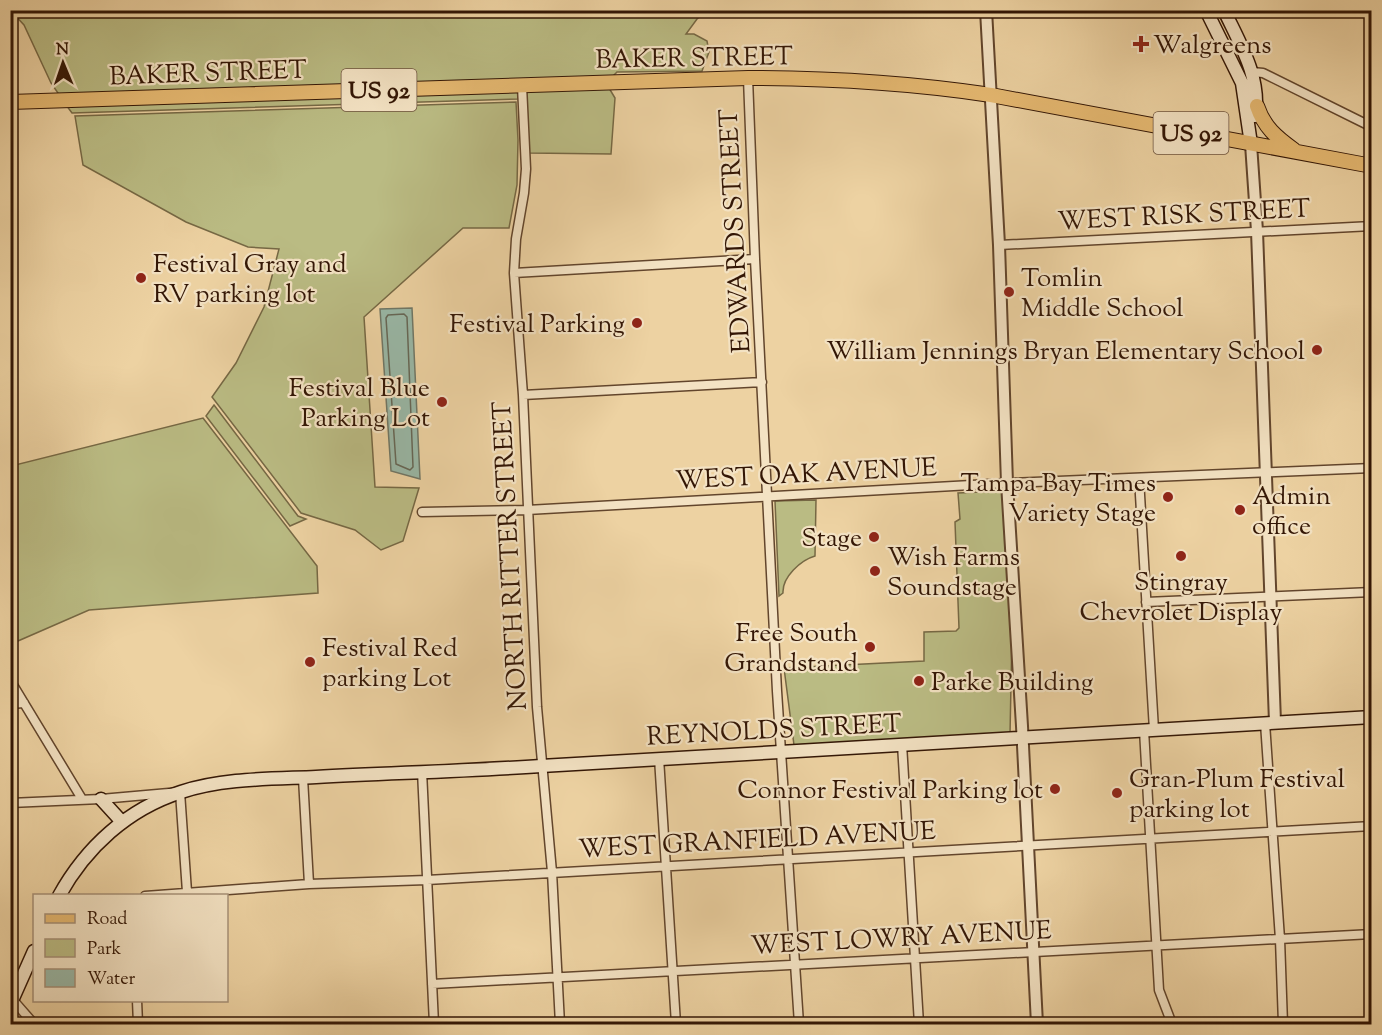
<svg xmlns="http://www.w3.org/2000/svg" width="1382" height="1035" viewBox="0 0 1382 1035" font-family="'Sorts Mill Goudy',serif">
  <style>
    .green { fill: #babb83; stroke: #766844; stroke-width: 1.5 }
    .water { fill: #99b8a7; stroke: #707766; stroke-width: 1.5 }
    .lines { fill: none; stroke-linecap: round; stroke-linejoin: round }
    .shore { stroke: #666756; stroke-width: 1.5 }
    .minor-casing { stroke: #62452c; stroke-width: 11 }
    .tertiary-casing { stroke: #62452c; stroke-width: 14 }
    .secondary-casing { stroke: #331605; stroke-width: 15 }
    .primary-casing { stroke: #331605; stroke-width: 16 }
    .minor { stroke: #f3e2c3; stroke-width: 8 }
    .tertiary { stroke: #f3e2c3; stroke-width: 10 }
    .secondary { stroke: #f3e2c3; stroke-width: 12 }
    .primary { stroke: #e6b971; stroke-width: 14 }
    .poi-dot { fill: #8f2418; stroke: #f3e2c3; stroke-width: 2 }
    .labels { text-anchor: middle; stroke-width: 4.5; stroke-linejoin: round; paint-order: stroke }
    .shield { fill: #f3e2c3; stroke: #6d533e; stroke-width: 1.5 }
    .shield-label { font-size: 24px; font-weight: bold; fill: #331605 }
    .poi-label { font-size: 26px; fill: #331605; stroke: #f3e2c3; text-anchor: start }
    .street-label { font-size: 26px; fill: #331605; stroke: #f3e2c3 }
  </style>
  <rect width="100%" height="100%" fill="#edd2a2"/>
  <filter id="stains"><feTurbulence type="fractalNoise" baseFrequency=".00333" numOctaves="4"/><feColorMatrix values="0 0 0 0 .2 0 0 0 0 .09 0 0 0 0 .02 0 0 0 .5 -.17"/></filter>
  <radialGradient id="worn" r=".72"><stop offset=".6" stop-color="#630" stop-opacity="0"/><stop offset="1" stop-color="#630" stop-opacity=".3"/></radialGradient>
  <path class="green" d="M 11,11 L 706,11 L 697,19 L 686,34 L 694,34 L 707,41 L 709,52 L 702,71 L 617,72 L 611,78 L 60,96 L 51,83 L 24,25 Z
    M 609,88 L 615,98 L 611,154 L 529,153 L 526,90 Z
    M 518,90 L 518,99 L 72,113 L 66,105 Z
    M 516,102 L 518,140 L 517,185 L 509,228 L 463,228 L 364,317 L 375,487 L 419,488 L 403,541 L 381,550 L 355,530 L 301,513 L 212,397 L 236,363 L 264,307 L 279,249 L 248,247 L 186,222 L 83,165 L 75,116 Z
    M 214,405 L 298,516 L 306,519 L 290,526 L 206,416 Z
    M 203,418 L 317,566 L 318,593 L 89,610 L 11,644 L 11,466 Z
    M 1004,491 L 1012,634 L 1010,734 L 794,745 L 784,668 L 924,661 L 924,632 L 956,631 L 959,628 L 955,522 L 960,519 L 958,493 Z
    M 816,500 L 815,556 C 801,560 782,577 783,593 L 779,596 L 775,501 Z"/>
  <path class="water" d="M 412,308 L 420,479 L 391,471 L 380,309 Z"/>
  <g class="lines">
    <path class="shore" d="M 404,314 L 407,317 L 413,467 L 410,470 L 396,464 L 386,318 L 388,315 Z"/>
    <defs>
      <path id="minor" d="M 1252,72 L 1263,73 L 1372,127
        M 748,78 L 755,259 L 777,691 L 799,1024
        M 522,86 L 526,169 L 524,193 L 516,239 L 514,273 L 523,395 L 537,707 L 552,872 L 560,1024
        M 999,245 L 1372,226
        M 514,273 L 755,259
        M 523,395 L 762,382
        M 1139,478 L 1154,730
        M 422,512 L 527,510 L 1007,483 L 1372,468
        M 1146,602 L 1372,592
        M 10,680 L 82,799
        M 10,704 L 24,703
        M 1265,723 L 1280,939 L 1283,1024
        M 1144,730 L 1159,990 L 1172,1024
        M 902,744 L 919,1024
        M 659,758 L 676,1024
        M 422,771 L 434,1024
        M 303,778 L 309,884
        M 10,803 L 101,799 L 180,792 L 187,892
        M 145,896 L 309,884 L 427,880 L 1372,826
        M 432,984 L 1372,934
        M 13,1000 L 34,1024
        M 137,1000 L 138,1024"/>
      <path id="tertiary" d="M 986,10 L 999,245 L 1007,483 L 1022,726 L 1037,1024
        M 1251,144 L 1257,231 L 1275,722"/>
      <path id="secondary" d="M 1206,10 L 1242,83 L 1251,144
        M 1224,10 C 1240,44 1261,77 1255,116
        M 101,799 L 122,822
        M 59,896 C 86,847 128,809 181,792 C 223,778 272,779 316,777 C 391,773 466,771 541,766 C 818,751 1094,731 1372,717
        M 10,1005 L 34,951"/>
      <path id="primary" d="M 10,102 L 748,78 C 830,78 910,83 991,95 L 1372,166
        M 1257,106 C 1264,127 1276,137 1294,150"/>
    </defs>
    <use href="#minor" class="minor-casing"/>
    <use href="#tertiary" class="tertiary-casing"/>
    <use href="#secondary" class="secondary-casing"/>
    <use href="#primary" class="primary-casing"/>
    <use href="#minor" class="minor"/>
    <use href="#tertiary" class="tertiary"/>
    <use href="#secondary" class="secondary"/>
    <use href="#primary" class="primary"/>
  </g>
  <g class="poi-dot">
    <path d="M1138 35h6v6h6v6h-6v6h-6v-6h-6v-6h6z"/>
    <circle cx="141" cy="278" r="6"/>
    <circle cx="1009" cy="292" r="6"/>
    <circle cx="637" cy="323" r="6"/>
    <circle cx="1317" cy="350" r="6"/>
    <circle cx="442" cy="402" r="6"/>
    <circle cx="1168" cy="497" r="6"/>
    <circle cx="1240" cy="510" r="6"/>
    <circle cx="874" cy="537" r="6"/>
    <circle cx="1181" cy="556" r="6"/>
    <circle cx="875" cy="571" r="6"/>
    <circle cx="870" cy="647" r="6"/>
    <circle cx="310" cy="662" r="6"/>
    <circle cx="919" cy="681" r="6"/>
    <circle cx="1055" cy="789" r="6"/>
    <circle cx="1117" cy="793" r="6"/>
  </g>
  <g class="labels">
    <g class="shield">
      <rect x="341.5" y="69" width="75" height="42" rx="4.5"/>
      <rect x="1153.5" y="112" width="75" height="42" rx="4.5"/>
    </g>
    <g class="shield-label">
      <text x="379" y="98">US 92</text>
      <text x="1191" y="141">US 92</text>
    </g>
    <g class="poi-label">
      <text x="1153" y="53">Walgreens</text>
      <text x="153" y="272">Festival Gray and<tspan x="153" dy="30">RV parking lot</tspan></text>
      <text x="1021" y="286">Tomlin<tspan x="1021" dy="30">Middle School</tspan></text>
      <text x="625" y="332" text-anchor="end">Festival Parking</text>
      <text x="1305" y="359" text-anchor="end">William Jennings Bryan Elementary School</text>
      <text x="430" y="396" text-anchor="end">Festival Blue<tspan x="430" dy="30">Parking Lot</tspan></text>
      <text x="1156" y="491" text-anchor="end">Tampa Bay Times<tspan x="1156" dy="30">Variety Stage</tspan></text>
      <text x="1252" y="504">Admin<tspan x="1252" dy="30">office</tspan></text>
      <text x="862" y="546" text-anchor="end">Stage</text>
      <text x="887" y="565">Wish Farms<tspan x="887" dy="30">Soundstage</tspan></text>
      <text x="1181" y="590" text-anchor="middle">Stingray<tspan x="1181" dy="30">Chevrolet Display</tspan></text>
      <text x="858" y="641" text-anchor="end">Free South<tspan x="858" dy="30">Grandstand</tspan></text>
      <text x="322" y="656">Festival Red<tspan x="322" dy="30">parking Lot</tspan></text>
      <text x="931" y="690">Parke Building</text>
      <text x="1129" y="787">Gran-Plum Festival<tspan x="1129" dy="30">parking lot</tspan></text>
      <text x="1043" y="798" text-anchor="end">Connor Festival Parking lot</text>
    </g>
    <g class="street-label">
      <text transform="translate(694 57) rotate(-1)" y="9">BAKER STREET</text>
      <text transform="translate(208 72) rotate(-2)" y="9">BAKER STREET</text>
      <text transform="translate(1184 214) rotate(-3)" y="9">WEST RISK STREET</text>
      <text transform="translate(734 231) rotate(-93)" y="9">EDWARDS STREET</text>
      <text transform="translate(806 473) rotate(-3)" y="9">WEST OAK AVENUE</text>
      <text transform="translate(509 556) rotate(-93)" y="9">NORTH RITTER STREET</text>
      <text transform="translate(774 729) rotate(-3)" y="9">REYNOLDS STREET</text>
      <text transform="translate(757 839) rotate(-3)" y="9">WEST GRANFIELD AVENUE</text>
      <text transform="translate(901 937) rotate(-3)" y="9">WEST LOWRY AVENUE</text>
    </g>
  </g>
  <rect width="1382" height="1035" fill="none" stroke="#edd2a2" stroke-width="36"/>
  <rect x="12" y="12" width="1358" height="1011" fill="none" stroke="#331605" stroke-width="3"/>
  <rect x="18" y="18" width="1346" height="999" fill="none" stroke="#331605" stroke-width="1.5"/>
  <rect x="33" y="894" width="195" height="108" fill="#f3e2c3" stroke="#a69077" stroke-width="1.5"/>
  <rect x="45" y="914" width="30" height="9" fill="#e6b971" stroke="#a69077" stroke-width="1.5"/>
  <text x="87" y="924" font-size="18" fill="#331605">Road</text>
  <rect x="45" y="939" width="30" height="18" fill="#babb83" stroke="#a69077" stroke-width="1.5"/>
  <text x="87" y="954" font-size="18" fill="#331605">Park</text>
  <rect x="45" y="969" width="30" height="18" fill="#99b8a7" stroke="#a69077" stroke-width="1.5"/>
  <text x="87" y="984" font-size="18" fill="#331605">Water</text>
  <g transform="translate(63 63) rotate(358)" stroke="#f3e2c3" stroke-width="4.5" paint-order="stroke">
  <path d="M0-4.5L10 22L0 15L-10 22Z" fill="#331605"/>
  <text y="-9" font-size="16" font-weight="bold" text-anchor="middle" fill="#331605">N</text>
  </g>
  <rect width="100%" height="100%" filter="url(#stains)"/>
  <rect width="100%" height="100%" fill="url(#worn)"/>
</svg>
